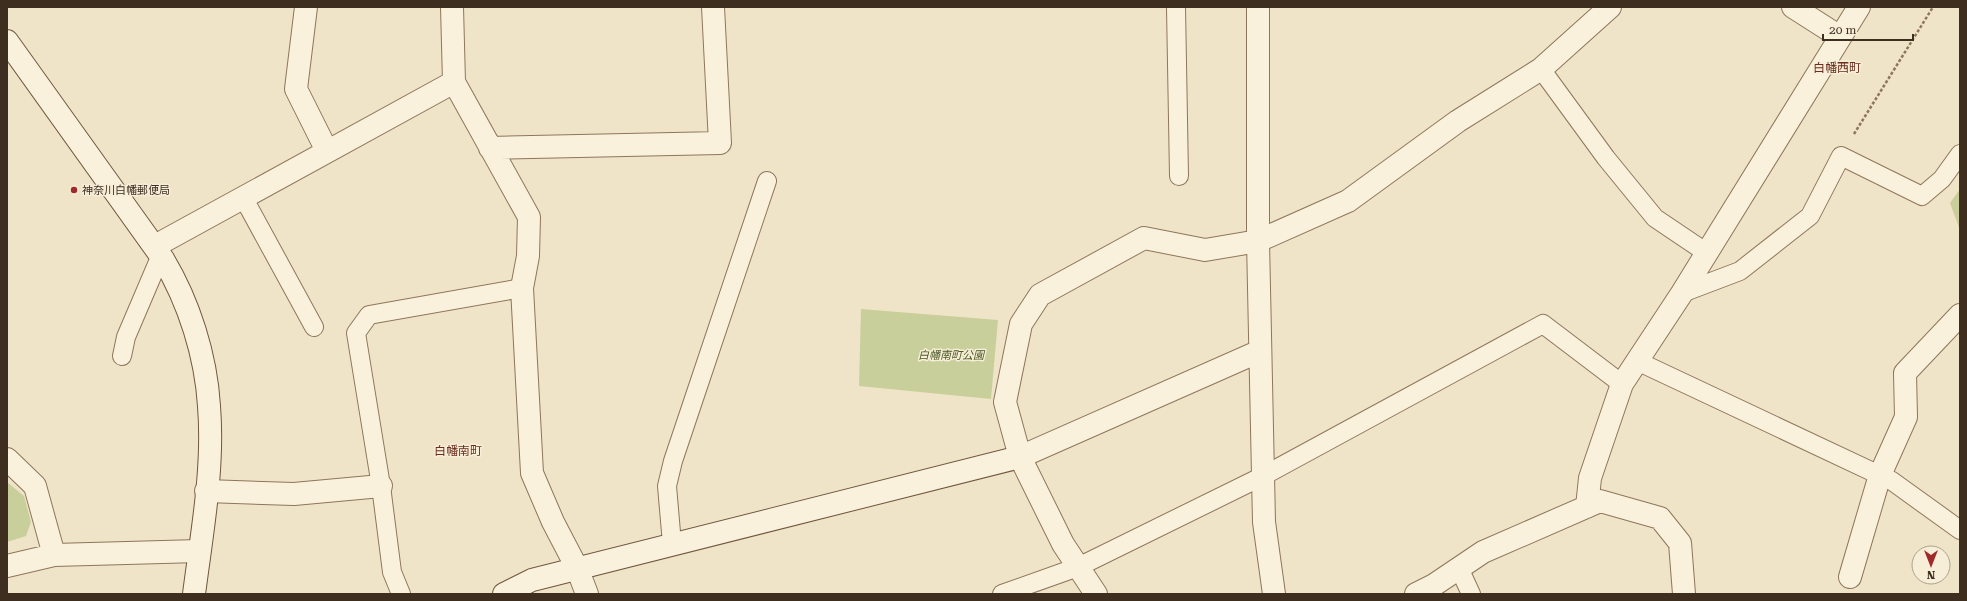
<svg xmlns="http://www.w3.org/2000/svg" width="1967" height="601" viewBox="0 0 1967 601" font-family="'Roboto Serif','Noto Sans JP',serif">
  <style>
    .green { fill: #c9cf9b }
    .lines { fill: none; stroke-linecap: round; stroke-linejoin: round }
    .lane-casing { stroke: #8d765c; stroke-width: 20 }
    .street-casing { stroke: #8d765c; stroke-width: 24 }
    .secondary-casing { stroke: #6f573f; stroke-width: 24 }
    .path { stroke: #8d765c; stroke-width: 2.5; stroke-dasharray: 3 2; stroke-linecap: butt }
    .lane { stroke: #faf1dc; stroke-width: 18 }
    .street { stroke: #faf1dc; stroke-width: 22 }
    .secondary { stroke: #faf1dc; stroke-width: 22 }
    .poi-dot { fill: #9e2a2b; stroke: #f7eed8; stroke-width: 1.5 }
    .labels { text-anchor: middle; stroke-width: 3; stroke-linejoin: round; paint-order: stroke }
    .poi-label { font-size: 11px; fill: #3d2e20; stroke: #f7eed8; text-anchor: start }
    .park-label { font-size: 11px; font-style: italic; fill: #4d5a26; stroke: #f7eed8 }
    .neighbourhood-label { font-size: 12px; fill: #6b2e1e; stroke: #f7eed8 }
  </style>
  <rect width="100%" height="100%" fill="#f0e4c8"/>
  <path class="green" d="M 1960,189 L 1960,230 L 1950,203 Z
    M 861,309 L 998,320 L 991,399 L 859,386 Z
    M 7,482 L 24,496 L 31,522 L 26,536 L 7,542 Z"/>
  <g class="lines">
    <defs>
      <path id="lane" d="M 1176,7 L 1179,176
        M 1541,69 L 1606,158 L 1655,218 L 1707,253
        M 243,197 L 314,327
        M 1682,293 L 1740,271 L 1810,216 L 1841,156 L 1922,196 L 1942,179 L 1960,154
        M 122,356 L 126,337 L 161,255
        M 1637,361 L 1892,481 L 1960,530
        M 672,544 L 667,486 L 673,461 L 767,181
        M 1459,568 L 1471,594
        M 401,594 L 392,572 L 381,486 L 356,333 L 369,315 L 522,288
        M 1002,594 L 1078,567 L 1263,476 L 1543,324 L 1622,384"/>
      <path id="street" d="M 306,7 L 296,89 L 327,151
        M 452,7 L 454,82 L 529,217 L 528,256 L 522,288 L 532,473 L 553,522 L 577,568 L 587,594
        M 1258,7 L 1258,241 L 1264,522 L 1274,594
        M 1793,7 L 1840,37
        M 490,148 L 720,143 L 713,7
        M 155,246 L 454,82
        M 1020,457 L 1260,351
        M 7,459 L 35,486 L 54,555
        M 206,491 L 294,494 L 381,486
        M 1587,507 L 1590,478 L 1622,384 L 1682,293 L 1859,7
        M 7,566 L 54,555 L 199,551
        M 1850,577 L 1880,475 L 1906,417 L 1905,373 L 1960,315
        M 1096,594 L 1063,544 L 1020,457 L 1005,402 L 1021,324 L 1040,295 L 1144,238 L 1205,250 L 1258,241 L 1348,201 L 1458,121 L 1541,69 L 1610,7
        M 1416,594 L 1434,585 L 1483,552 L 1600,501 L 1660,518 L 1680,543 L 1684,594"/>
      <path id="secondary" d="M 7,41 L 163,259 C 189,302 206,356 209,406 C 214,468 202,532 194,594
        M 504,594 L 532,580 L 1020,457"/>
    </defs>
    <use href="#lane" class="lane-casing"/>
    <use href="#street" class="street-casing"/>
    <use href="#secondary" class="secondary-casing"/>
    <path class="path" d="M 1854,134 L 1933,7"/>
    <use href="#lane" class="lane"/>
    <use href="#street" class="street"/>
    <use href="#secondary" class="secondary"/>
  </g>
  <circle class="poi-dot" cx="74" cy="190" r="4"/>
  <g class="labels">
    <g class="poi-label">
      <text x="82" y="194">神奈川白幡郵便局</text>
    </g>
    <g class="park-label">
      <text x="951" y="359">白幡南町公園</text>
    </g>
    <g class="neighbourhood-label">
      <text x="1837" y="72">白幡西町</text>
      <text x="458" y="455">白幡南町</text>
    </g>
  </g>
  <rect width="1967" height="601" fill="none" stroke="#3d2e20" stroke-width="16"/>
  <g transform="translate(1931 565) rotate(180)"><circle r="19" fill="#f7eed8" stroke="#ada18e"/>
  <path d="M0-3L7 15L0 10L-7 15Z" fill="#9e2a2b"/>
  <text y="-6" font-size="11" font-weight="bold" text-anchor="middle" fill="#3d2e20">N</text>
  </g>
  <path d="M1823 34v6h90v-6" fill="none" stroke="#3d2e20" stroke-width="2"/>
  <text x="1829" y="34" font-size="12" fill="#3d2e20" stroke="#f7eed8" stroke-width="3" paint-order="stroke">20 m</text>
</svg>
